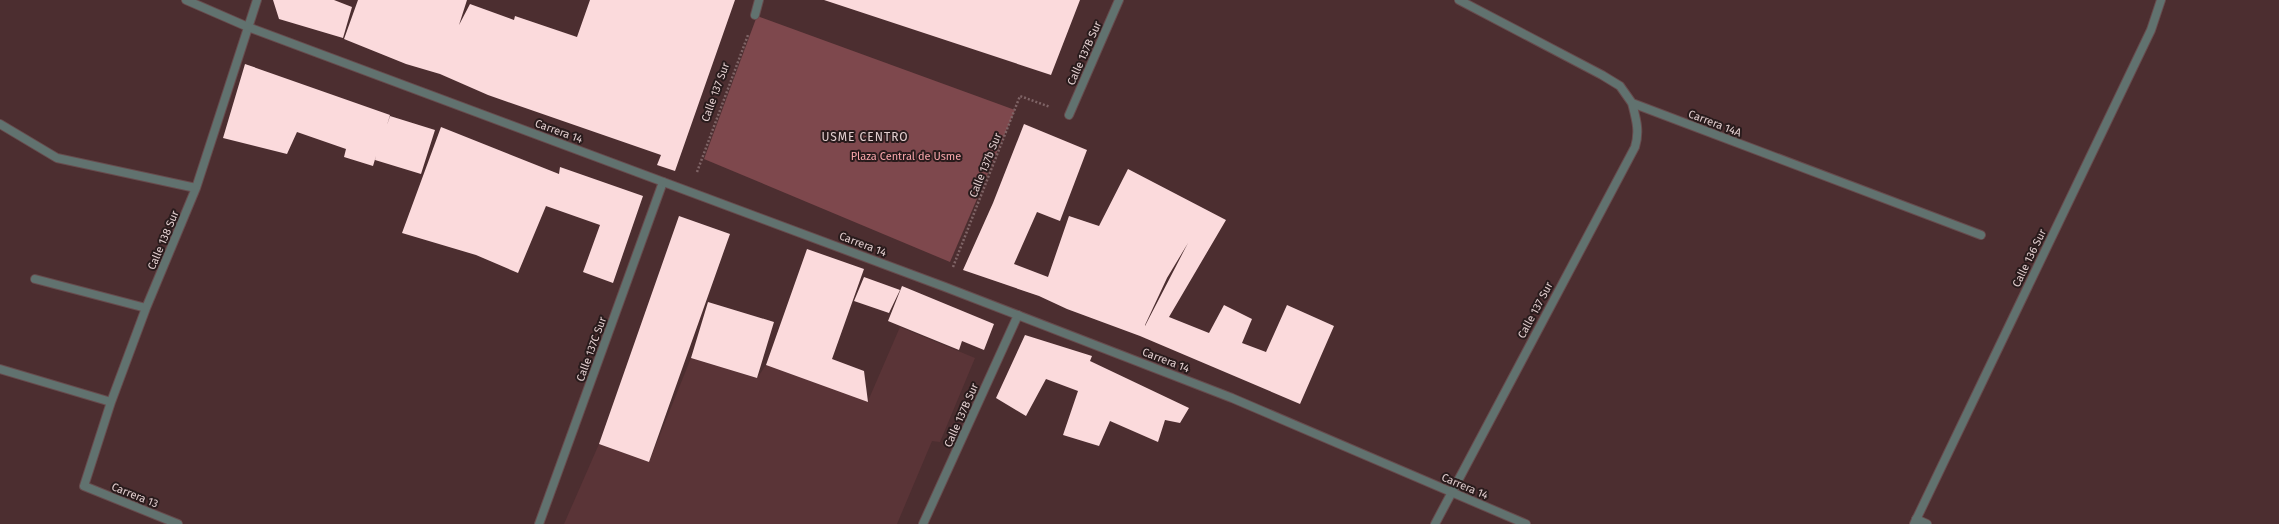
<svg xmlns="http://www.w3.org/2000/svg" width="2279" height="524" viewBox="0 0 2279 524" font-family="'Fira Sans',sans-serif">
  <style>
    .built { fill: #5a3437 }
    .green { fill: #7e484d }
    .building { fill: #fbdadc; fill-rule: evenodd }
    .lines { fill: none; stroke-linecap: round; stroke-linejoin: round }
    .service-casing { stroke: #674b4d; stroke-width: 10 }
    .minor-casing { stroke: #674b4d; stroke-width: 10 }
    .tertiary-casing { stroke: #674b4d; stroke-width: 10 }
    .path { stroke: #7f6466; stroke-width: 2.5; stroke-dasharray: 2 2; stroke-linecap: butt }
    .service { stroke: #61726f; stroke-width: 8 }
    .minor { stroke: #61726f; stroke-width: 8 }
    .tertiary { stroke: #61726f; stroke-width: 8 }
    .labels { text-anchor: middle; stroke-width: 4; stroke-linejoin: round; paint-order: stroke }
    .street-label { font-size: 11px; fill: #e3cfd0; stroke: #291b1c }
    .park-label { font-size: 11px; fill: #f8a6ab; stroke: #291b1c }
    .neighbourhood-label { font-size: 12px; letter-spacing: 1px; fill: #e3cfd0; stroke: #291b1c }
  </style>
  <rect width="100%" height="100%" fill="#4c2e30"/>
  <path class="built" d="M 900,327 L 975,358 L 940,442 L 932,441 L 897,524 L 564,524 L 599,444 L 649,462 L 691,358 L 757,378 L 766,365 L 868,401 Z"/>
  <path class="green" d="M 757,16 L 1015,110 L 950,262 L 704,159 Z"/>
  <path class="building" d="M 273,0 L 334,0 L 352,7 L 343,38 L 279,19 Z
    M 358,0 L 467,0 L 459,25 L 470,4 L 514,20 L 515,16 L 577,37 L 590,0 L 735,0 L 675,171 L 657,165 L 661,155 L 488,95 L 440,74 L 406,64 L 344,39 Z
    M 824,0 L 1080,0 L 1051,75 Z
    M 245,64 L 390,115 L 387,125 L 390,116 L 435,130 L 421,174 L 375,160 L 376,156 L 373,166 L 344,157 L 346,149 L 297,132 L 287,154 L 223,138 Z
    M 1024,124 L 1087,150 L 1060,221 L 1037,212 L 1014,264 L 1048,277 L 1069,216 L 1099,226 L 1128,169 L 1226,220 L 1169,317 L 1209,333 L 1224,305 L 1252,319 L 1242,343 L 1266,352 L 1287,305 L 1334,326 L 1300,404 L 1140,336 L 1067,309 L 1039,296 L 963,270 L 993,203 ZM 1188,243 L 1145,326 L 1145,325 L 1167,278 Z
    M 441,127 L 559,174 L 560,167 L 643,196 L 613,283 L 583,272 L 600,225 L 546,206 L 518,273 L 476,255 L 402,233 Z
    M 679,216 L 730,234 L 649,462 L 599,444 Z
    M 807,249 L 864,269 L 832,359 L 864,371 L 868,402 L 766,365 Z
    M 864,277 L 900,290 L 889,313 L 854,301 Z
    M 902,286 L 994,324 L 984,350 L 962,341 L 959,350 L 888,321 Z
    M 708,302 L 774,322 L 757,378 L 691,358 Z
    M 1025,335 L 1092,356 L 1090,361 L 1189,408 L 1180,423 L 1165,420 L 1158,442 L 1110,421 L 1099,446 L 1063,435 L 1078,391 L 1046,379 L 1026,416 L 996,398 Z"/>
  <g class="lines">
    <defs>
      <path id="service" d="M 1916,519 L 1927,524"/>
      <path id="minor" d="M 1459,0 L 1602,75 L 1620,86 L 1632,103 L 1981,235
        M 755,15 L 759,0
        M 1069,115 L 1119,0
        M 0,124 L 57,158 L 196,188
        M 35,279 L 146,308
        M 0,369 L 111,402
        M 178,524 L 84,486 L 111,402 L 146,308 L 196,188 L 257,0
        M 539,524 L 663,182
        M 923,524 L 1018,315
        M 1435,524 L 1635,147 C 1640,131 1636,119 1632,103
        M 1914,524 L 2151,30 L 2161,0"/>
      <path id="tertiary" d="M 186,0 L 248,27 L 945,287 L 1232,398 L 1526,524"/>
    </defs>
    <use href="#service" class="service-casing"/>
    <use href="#minor" class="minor-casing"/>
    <use href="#tertiary" class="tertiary-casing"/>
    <path class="path" d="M 697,172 L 748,35
      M 953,267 L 1020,96 L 1050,107"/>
    <use href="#service" class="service"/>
    <use href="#minor" class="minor"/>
    <use href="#tertiary" class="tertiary"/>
  </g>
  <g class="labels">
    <g class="street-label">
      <text transform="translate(1084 53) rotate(-66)" y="4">Calle 137B Sur</text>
      <text transform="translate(715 92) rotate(-70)" y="4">Calle 137 Sur</text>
      <text transform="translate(1715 123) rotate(21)" y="4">Carrera 14A</text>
      <text transform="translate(559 131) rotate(20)" y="4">Carrera 14</text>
      <text transform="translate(985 165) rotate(-68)" y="4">Calle 137b Sur</text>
      <text transform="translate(163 240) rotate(-67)" y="4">Calle 138 Sur</text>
      <text transform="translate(863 244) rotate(21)" y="4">Carrera 14</text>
      <text transform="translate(2029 258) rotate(-64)" y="4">Calle 136 Sur</text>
      <text transform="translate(1535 310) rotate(-62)" y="4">Calle 137 Sur</text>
      <text transform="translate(591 349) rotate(-70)" y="4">Calle 137C Sur</text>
      <text transform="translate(1166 360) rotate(21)" y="4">Carrera 14</text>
      <text transform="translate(961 415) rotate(-66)" y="4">Calle 137B Sur</text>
      <text transform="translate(1465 486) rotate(23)" y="4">Carrera 14</text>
      <text transform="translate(135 495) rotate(22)" y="4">Carrera 13</text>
    </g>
    <g class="park-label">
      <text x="906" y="160">Plaza Central de Usme</text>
    </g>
    <g class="neighbourhood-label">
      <text x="865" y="141">USME CENTRO</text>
    </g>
  </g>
</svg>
